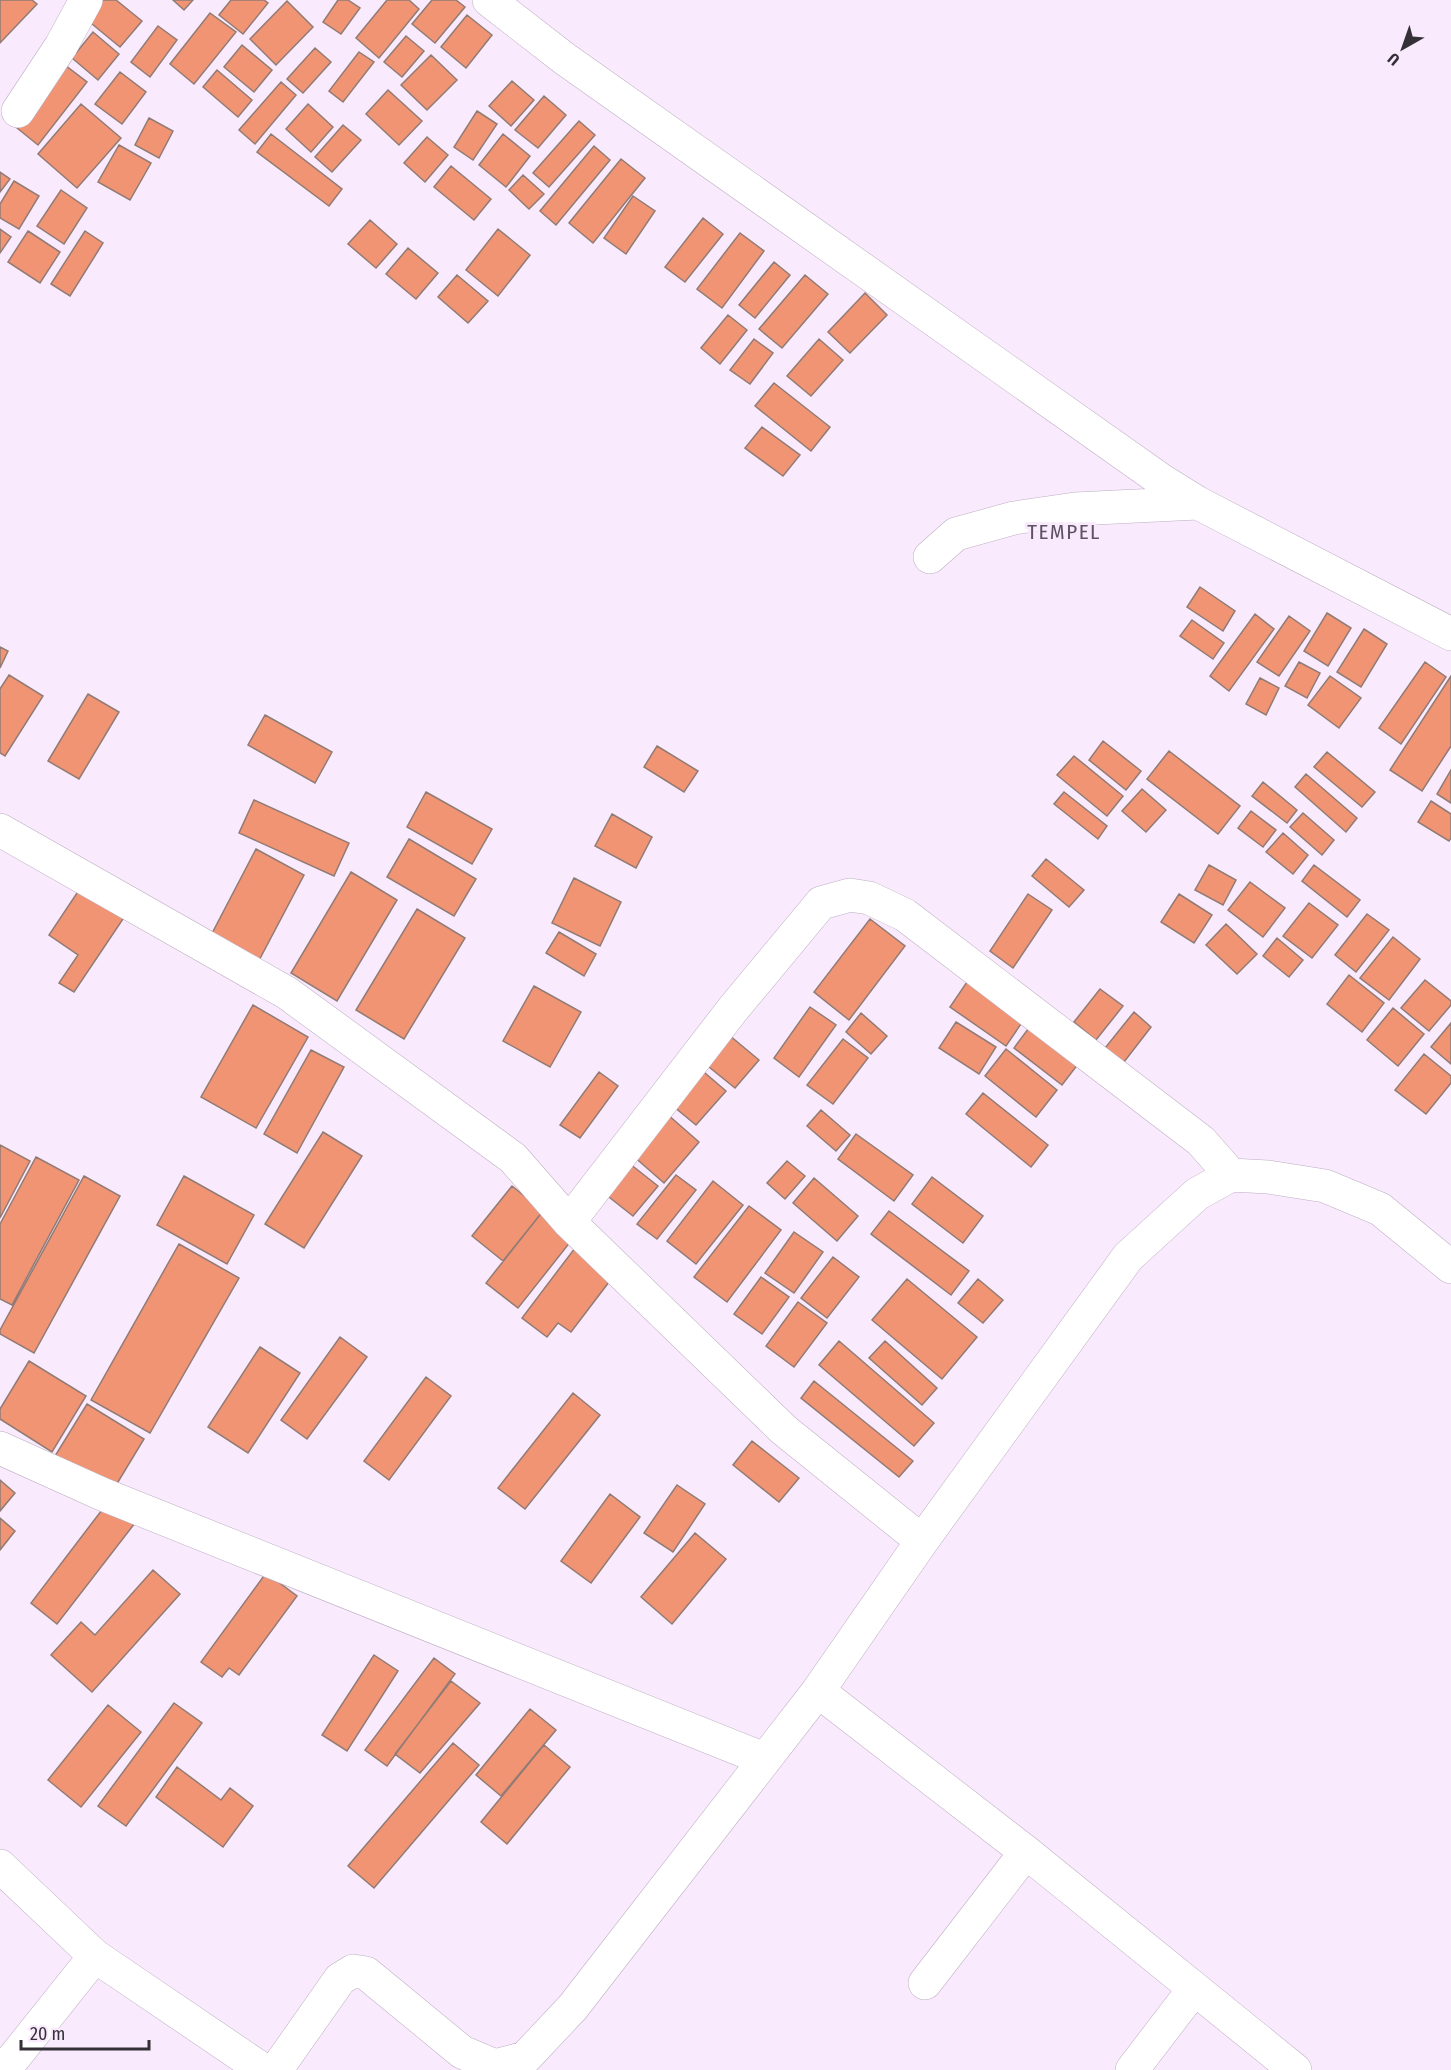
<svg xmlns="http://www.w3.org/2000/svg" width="1451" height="2070" viewBox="0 0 1451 2070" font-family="'Fira Sans Condensed',sans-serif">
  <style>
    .building { fill: #f19474; stroke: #917b74; stroke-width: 1.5 }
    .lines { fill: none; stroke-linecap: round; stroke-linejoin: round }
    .minor-casing { stroke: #bdafc1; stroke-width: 34 }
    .minor { stroke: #fff; stroke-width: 33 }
    .labels { text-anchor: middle; stroke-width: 6; stroke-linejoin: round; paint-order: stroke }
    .quarter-label { font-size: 21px; letter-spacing: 1.5px; fill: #5f5362; stroke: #f9eafd }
  </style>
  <rect width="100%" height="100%" fill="#f9eafd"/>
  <path class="building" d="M 0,0 L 32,0 L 37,4 L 0,43 Z
    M 101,0 L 116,0 L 142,21 L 120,47 L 86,19 Z
    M 173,0 L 193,0 L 184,10 Z
    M 231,0 L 264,0 L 268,3 L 243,34 L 219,15 Z
    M 338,0 L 348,0 L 360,8 L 341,34 L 323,22 Z
    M 387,0 L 409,0 L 419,9 L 379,58 L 356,38 Z
    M 432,0 L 456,0 L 465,7 L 435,43 L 412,24 Z
    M 287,1 L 313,27 L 276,65 L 250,39 Z
    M 210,13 L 236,32 L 194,84 L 170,64 Z
    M 467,15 L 492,35 L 466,68 L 441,47 Z
    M 158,26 L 177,40 L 150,77 L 131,62 Z
    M 93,32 L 119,54 L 98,80 L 72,58 Z
    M 406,36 L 424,51 L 402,77 L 384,62 Z
    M 242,45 L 272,70 L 254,92 L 224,67 Z
    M 315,48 L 331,62 L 303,93 L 287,79 Z
    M 359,52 L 374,62 L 343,102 L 329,91 Z
    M 431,55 L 457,80 L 427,110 L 401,85 Z
    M 61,62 L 87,82 L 38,145 L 12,124 Z
    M 217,70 L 252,100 L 238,117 L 203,87 Z
    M 120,72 L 146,92 L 122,124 L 95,104 Z
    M 512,81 L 534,100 L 511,126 L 489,106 Z
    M 281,82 L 296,95 L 255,144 L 239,130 Z
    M 388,90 L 422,121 L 399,145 L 366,114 Z
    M 544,96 L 566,115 L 538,148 L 515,130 Z
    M 81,104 L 121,138 L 77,188 L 38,154 Z
    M 308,104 L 333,127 L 311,152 L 286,129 Z
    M 477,111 L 497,124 L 473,160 L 454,147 Z
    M 149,118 L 173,131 L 159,158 L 135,145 Z
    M 579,121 L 595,135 L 549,187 L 533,173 Z
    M 343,125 L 361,140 L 332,172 L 315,157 Z
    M 271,134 L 342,189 L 329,206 L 257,152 Z
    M 503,134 L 530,156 L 506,187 L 479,165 Z
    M 427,137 L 448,155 L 425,182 L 404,163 Z
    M 119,145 L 151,163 L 130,200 L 98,182 Z
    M 594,146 L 610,160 L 556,225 L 540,211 Z
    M 621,159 L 645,178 L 593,243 L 569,223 Z
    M 451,166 L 491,199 L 474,220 L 434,187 Z
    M 0,172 L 10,179 L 0,192 Z
    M 523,175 L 544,194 L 529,209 L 509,190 Z
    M 14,181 L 39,196 L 19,229 L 0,218 L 0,204 Z
    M 61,190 L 87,208 L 64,244 L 37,226 Z
    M 633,196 L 655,211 L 626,254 L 604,238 Z
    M 703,218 L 723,234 L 685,282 L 665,267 Z
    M 370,220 L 397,244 L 376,268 L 348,244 Z
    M 0,229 L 11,237 L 0,253 Z
    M 498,229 L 530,255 L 498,296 L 466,270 Z
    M 28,231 L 60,252 L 40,283 L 8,262 Z
    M 85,231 L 103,243 L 70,296 L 51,284 Z
    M 740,233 L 764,251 L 722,308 L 697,289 Z
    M 408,248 L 438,273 L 416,299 L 386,274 Z
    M 774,262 L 790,275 L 755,318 L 739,305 Z
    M 457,275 L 488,301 L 468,323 L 438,297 Z
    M 805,275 L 828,294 L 782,348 L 759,329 Z
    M 865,293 L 887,315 L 850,353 L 828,332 Z
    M 728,315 L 747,330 L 720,364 L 701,348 Z
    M 754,339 L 773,353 L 750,384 L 730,370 Z
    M 819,339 L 843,360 L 811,396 L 787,376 Z
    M 774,383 L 830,427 L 811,451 L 755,406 Z
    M 762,427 L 800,455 L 783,476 L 745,448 Z
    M 1200,587 L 1235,611 L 1223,631 L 1187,607 Z
    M 1327,613 L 1351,628 L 1328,666 L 1304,651 Z
    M 1255,614 L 1274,629 L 1229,691 L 1210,676 Z
    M 1289,616 L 1310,631 L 1279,676 L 1257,662 Z
    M 1192,620 L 1224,643 L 1213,659 L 1180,636 Z
    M 1364,629 L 1387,644 L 1361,687 L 1337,672 Z
    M 0,647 L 8,651 L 0,668 Z
    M 1299,662 L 1320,673 L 1307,698 L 1285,686 Z
    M 1425,662 L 1446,677 L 1401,744 L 1379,728 Z
    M 9,675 L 43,696 L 5,756 L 0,753 L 0,689 Z
    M 1330,676 L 1361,698 L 1339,728 L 1308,705 Z
    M 1451,676 L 1451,746 L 1422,791 L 1390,770 Z
    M 1260,678 L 1279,688 L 1266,715 L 1246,704 Z
    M 88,694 L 119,712 L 79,779 L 48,761 Z
    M 265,715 L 332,752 L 315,783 L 248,745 Z
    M 1103,741 L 1141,771 L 1126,790 L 1089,760 Z
    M 657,746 L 698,771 L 684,792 L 644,767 Z
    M 1169,751 L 1240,806 L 1218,834 L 1147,779 Z
    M 1327,752 L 1375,792 L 1362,807 L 1314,767 Z
    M 1074,756 L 1123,796 L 1107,816 L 1057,775 Z
    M 1451,770 L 1451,803 L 1437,794 Z
    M 1306,774 L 1357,818 L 1346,832 L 1295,787 Z
    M 1263,782 L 1297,810 L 1287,823 L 1252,796 Z
    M 1142,789 L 1166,810 L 1146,832 L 1122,811 Z
    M 426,792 L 492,829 L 472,864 L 407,827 Z
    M 1064,792 L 1107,826 L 1098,839 L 1054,804 Z
    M 254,800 L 349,843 L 334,876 L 239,833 Z
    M 1431,801 L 1451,814 L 1451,838 L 1449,841 L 1418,822 Z
    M 1251,811 L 1276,830 L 1263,847 L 1238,828 Z
    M 1303,813 L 1334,840 L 1322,855 L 1290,827 Z
    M 612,814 L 652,837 L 636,868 L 595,846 Z
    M 1283,833 L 1308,855 L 1293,874 L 1266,852 Z
    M 409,839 L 476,879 L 454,916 L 387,877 Z
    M 256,849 L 304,875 L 255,968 L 207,943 Z
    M 1046,859 L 1084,890 L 1069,907 L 1032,876 Z
    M 1209,865 L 1236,880 L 1223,905 L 1195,890 Z
    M 1314,865 L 1360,900 L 1347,917 L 1302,881 Z
    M 351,872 L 397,900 L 337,1001 L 291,973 Z
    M 574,878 L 621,902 L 600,946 L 552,923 Z
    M 1250,882 L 1285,908 L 1263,937 L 1228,910 Z
    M 81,887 L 125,916 L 74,992 L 59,983 L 78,955 L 49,935 Z
    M 1028,894 L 1052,910 L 1013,968 L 990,951 Z
    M 1179,894 L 1212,915 L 1194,943 L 1161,922 Z
    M 1309,903 L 1338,925 L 1312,958 L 1283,936 Z
    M 417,909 L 465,938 L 404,1039 L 356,1010 Z
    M 1367,914 L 1389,930 L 1356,972 L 1335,955 Z
    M 870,919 L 905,946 L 849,1020 L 814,992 Z
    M 1226,924 L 1257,954 L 1237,974 L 1206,945 Z
    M 559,932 L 596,954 L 584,976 L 546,953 Z
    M 1393,937 L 1420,959 L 1389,1000 L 1360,978 Z
    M 1277,938 L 1303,960 L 1289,977 L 1263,956 Z
    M 1349,975 L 1384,1003 L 1362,1032 L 1327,1004 Z
    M 969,979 L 1025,1018 L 1006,1046 L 950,1007 Z
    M 1425,980 L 1451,1001 L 1451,1005 L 1429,1031 L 1401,1008 Z
    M 534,986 L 581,1012 L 550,1067 L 503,1041 Z
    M 1100,989 L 1123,1006 L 1096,1040 L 1074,1022 Z
    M 253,1005 L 308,1037 L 256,1128 L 201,1097 Z
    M 810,1007 L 836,1025 L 799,1077 L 774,1058 Z
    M 1393,1008 L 1424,1034 L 1398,1066 L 1367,1040 Z
    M 1134,1012 L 1151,1027 L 1124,1062 L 1105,1048 Z
    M 861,1013 L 887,1036 L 871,1054 L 846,1032 Z
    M 1034,1021 L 1082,1059 L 1062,1085 L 1014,1048 Z
    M 956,1022 L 996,1047 L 979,1074 L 939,1048 Z
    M 1451,1023 L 1451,1064 L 1431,1047 Z
    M 723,1030 L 759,1060 L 735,1088 L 699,1059 Z
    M 843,1039 L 868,1058 L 833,1104 L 807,1085 Z
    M 1006,1049 L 1057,1090 L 1036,1117 L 985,1076 Z
    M 311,1050 L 344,1067 L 297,1153 L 264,1134 Z
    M 1424,1054 L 1451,1076 L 1451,1083 L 1426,1114 L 1395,1090 Z
    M 698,1067 L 726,1091 L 696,1125 L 668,1102 Z
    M 599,1072 L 618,1086 L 580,1138 L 560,1125 Z
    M 983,1093 L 1048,1145 L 1031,1167 L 966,1114 Z
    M 821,1110 L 850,1135 L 836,1151 L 807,1126 Z
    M 667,1114 L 699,1142 L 664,1183 L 632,1155 Z
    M 323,1132 L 362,1156 L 304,1248 L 265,1224 Z
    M 856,1134 L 913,1175 L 894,1201 L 838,1159 Z
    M 0,1145 L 30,1161 L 0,1218 Z
    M 36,1157 L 79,1180 L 12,1305 L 0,1299 L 0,1224 Z
    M 625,1160 L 658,1186 L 633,1216 L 600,1190 Z
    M 787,1161 L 805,1176 L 785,1199 L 767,1183 Z
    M 676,1175 L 696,1190 L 657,1239 L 637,1224 Z
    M 84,1176 L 120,1196 L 34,1353 L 0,1334 L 0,1330 Z
    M 184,1176 L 254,1215 L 227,1264 L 157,1225 Z
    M 932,1177 L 983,1216 L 963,1243 L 912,1204 Z
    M 814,1178 L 858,1216 L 837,1241 L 793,1203 Z
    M 713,1181 L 743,1205 L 696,1264 L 667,1241 Z
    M 512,1186 L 543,1211 L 503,1261 L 472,1236 Z
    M 749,1206 L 781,1230 L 727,1302 L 694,1277 Z
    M 543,1211 L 575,1236 L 518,1308 L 486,1283 Z
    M 889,1211 L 969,1271 L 951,1295 L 871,1234 Z
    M 794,1232 L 823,1252 L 794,1293 L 765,1273 Z
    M 179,1244 L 239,1278 L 150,1433 L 91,1400 Z
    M 575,1248 L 612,1278 L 571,1332 L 558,1323 L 547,1337 L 522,1318 Z
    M 833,1257 L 859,1277 L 827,1318 L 801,1298 Z
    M 761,1277 L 789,1297 L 762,1334 L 734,1314 Z
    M 907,1279 L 977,1337 L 942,1379 L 872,1320 Z
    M 978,1279 L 1003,1300 L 983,1323 L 958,1303 Z
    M 798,1302 L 827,1323 L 794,1367 L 766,1346 Z
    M 340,1337 L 367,1357 L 307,1439 L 281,1420 Z
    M 839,1341 L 934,1423 L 914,1446 L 819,1365 Z
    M 885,1341 L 937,1388 L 922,1405 L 869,1358 Z
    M 260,1347 L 300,1373 L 248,1453 L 208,1427 Z
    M 29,1361 L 86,1396 L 52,1452 L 0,1419 L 0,1409 Z
    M 426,1377 L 451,1396 L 389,1480 L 364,1461 Z
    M 814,1381 L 913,1461 L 899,1477 L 801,1398 Z
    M 573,1393 L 600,1415 L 525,1509 L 498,1488 Z
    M 87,1404 L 144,1439 L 112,1492 L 55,1456 Z
    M 752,1441 L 799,1478 L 779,1502 L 733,1465 Z
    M 0,1480 L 15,1493 L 0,1511 Z
    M 677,1485 L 705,1504 L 673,1552 L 644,1533 Z
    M 610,1494 L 640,1517 L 591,1583 L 561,1561 Z
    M 108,1502 L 135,1523 L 57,1624 L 31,1603 Z
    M 0,1518 L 15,1531 L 0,1550 Z
    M 695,1533 L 726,1559 L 672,1624 L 641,1597 Z
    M 153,1570 L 180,1594 L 92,1692 L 51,1655 L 81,1622 L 95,1635 Z
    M 266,1573 L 297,1596 L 239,1675 L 229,1668 L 222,1677 L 201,1662 Z
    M 374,1655 L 398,1671 L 347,1751 L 322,1735 Z
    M 434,1658 L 455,1674 L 387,1766 L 365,1750 Z
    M 451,1681 L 480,1703 L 420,1773 L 395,1754 Z
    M 174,1703 L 202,1723 L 126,1826 L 98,1806 Z
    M 108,1705 L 141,1732 L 81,1807 L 48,1780 Z
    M 530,1709 L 556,1730 L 501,1796 L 476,1775 Z
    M 453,1743 L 479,1765 L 374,1888 L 348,1866 Z
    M 544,1745 L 570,1767 L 507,1844 L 481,1822 Z
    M 177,1767 L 221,1800 L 230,1788 L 253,1806 L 223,1847 L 156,1797 Z"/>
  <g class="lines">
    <defs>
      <path id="minor" d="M 489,0 L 565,59 L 1161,480 L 1198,503 L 1451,634
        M 18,111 L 61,46 L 86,0
        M 930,557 L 956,534 L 1014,518 L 1075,509 L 1198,503
        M 0,830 L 287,993 L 513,1158 L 569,1222 L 784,1430 L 922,1541
        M 569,1222 L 733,1009 L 821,903 L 850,895 L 869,898 L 905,915 L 1201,1141 L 1231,1175
        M 0,1448 L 102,1494 L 764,1759
        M 818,1691 L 922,1541 L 1128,1257 L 1197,1194 L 1231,1175 L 1268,1177 L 1325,1186 L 1380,1209 L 1451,1267
        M 0,1866 L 95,1956 L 263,2070
        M 925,1983 L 1026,1852
        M 4,2070 L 95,1956
        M 276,2070 L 340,1979 L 353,1971 L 366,1973 L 462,2052 L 495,2066 L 525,2058 L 573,2007 L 818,1691 L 1026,1852 L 1295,2070
        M 1132,2070 L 1194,1989"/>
    </defs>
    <use href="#minor" class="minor-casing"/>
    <use href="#minor" class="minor"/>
  </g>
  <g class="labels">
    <g class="quarter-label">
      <text x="1064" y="539">TEMPEL</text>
    </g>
  </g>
  <g transform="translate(1403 48) rotate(220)" stroke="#f9eafd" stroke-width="4.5" paint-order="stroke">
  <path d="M0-4.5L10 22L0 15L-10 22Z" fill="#353037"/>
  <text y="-9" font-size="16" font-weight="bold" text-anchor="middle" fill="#353037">U</text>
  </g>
  <path d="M21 2040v9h128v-9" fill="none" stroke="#353037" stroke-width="3"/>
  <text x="30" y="2040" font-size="18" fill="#353037" stroke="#f9eafd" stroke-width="4.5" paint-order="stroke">20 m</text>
</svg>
